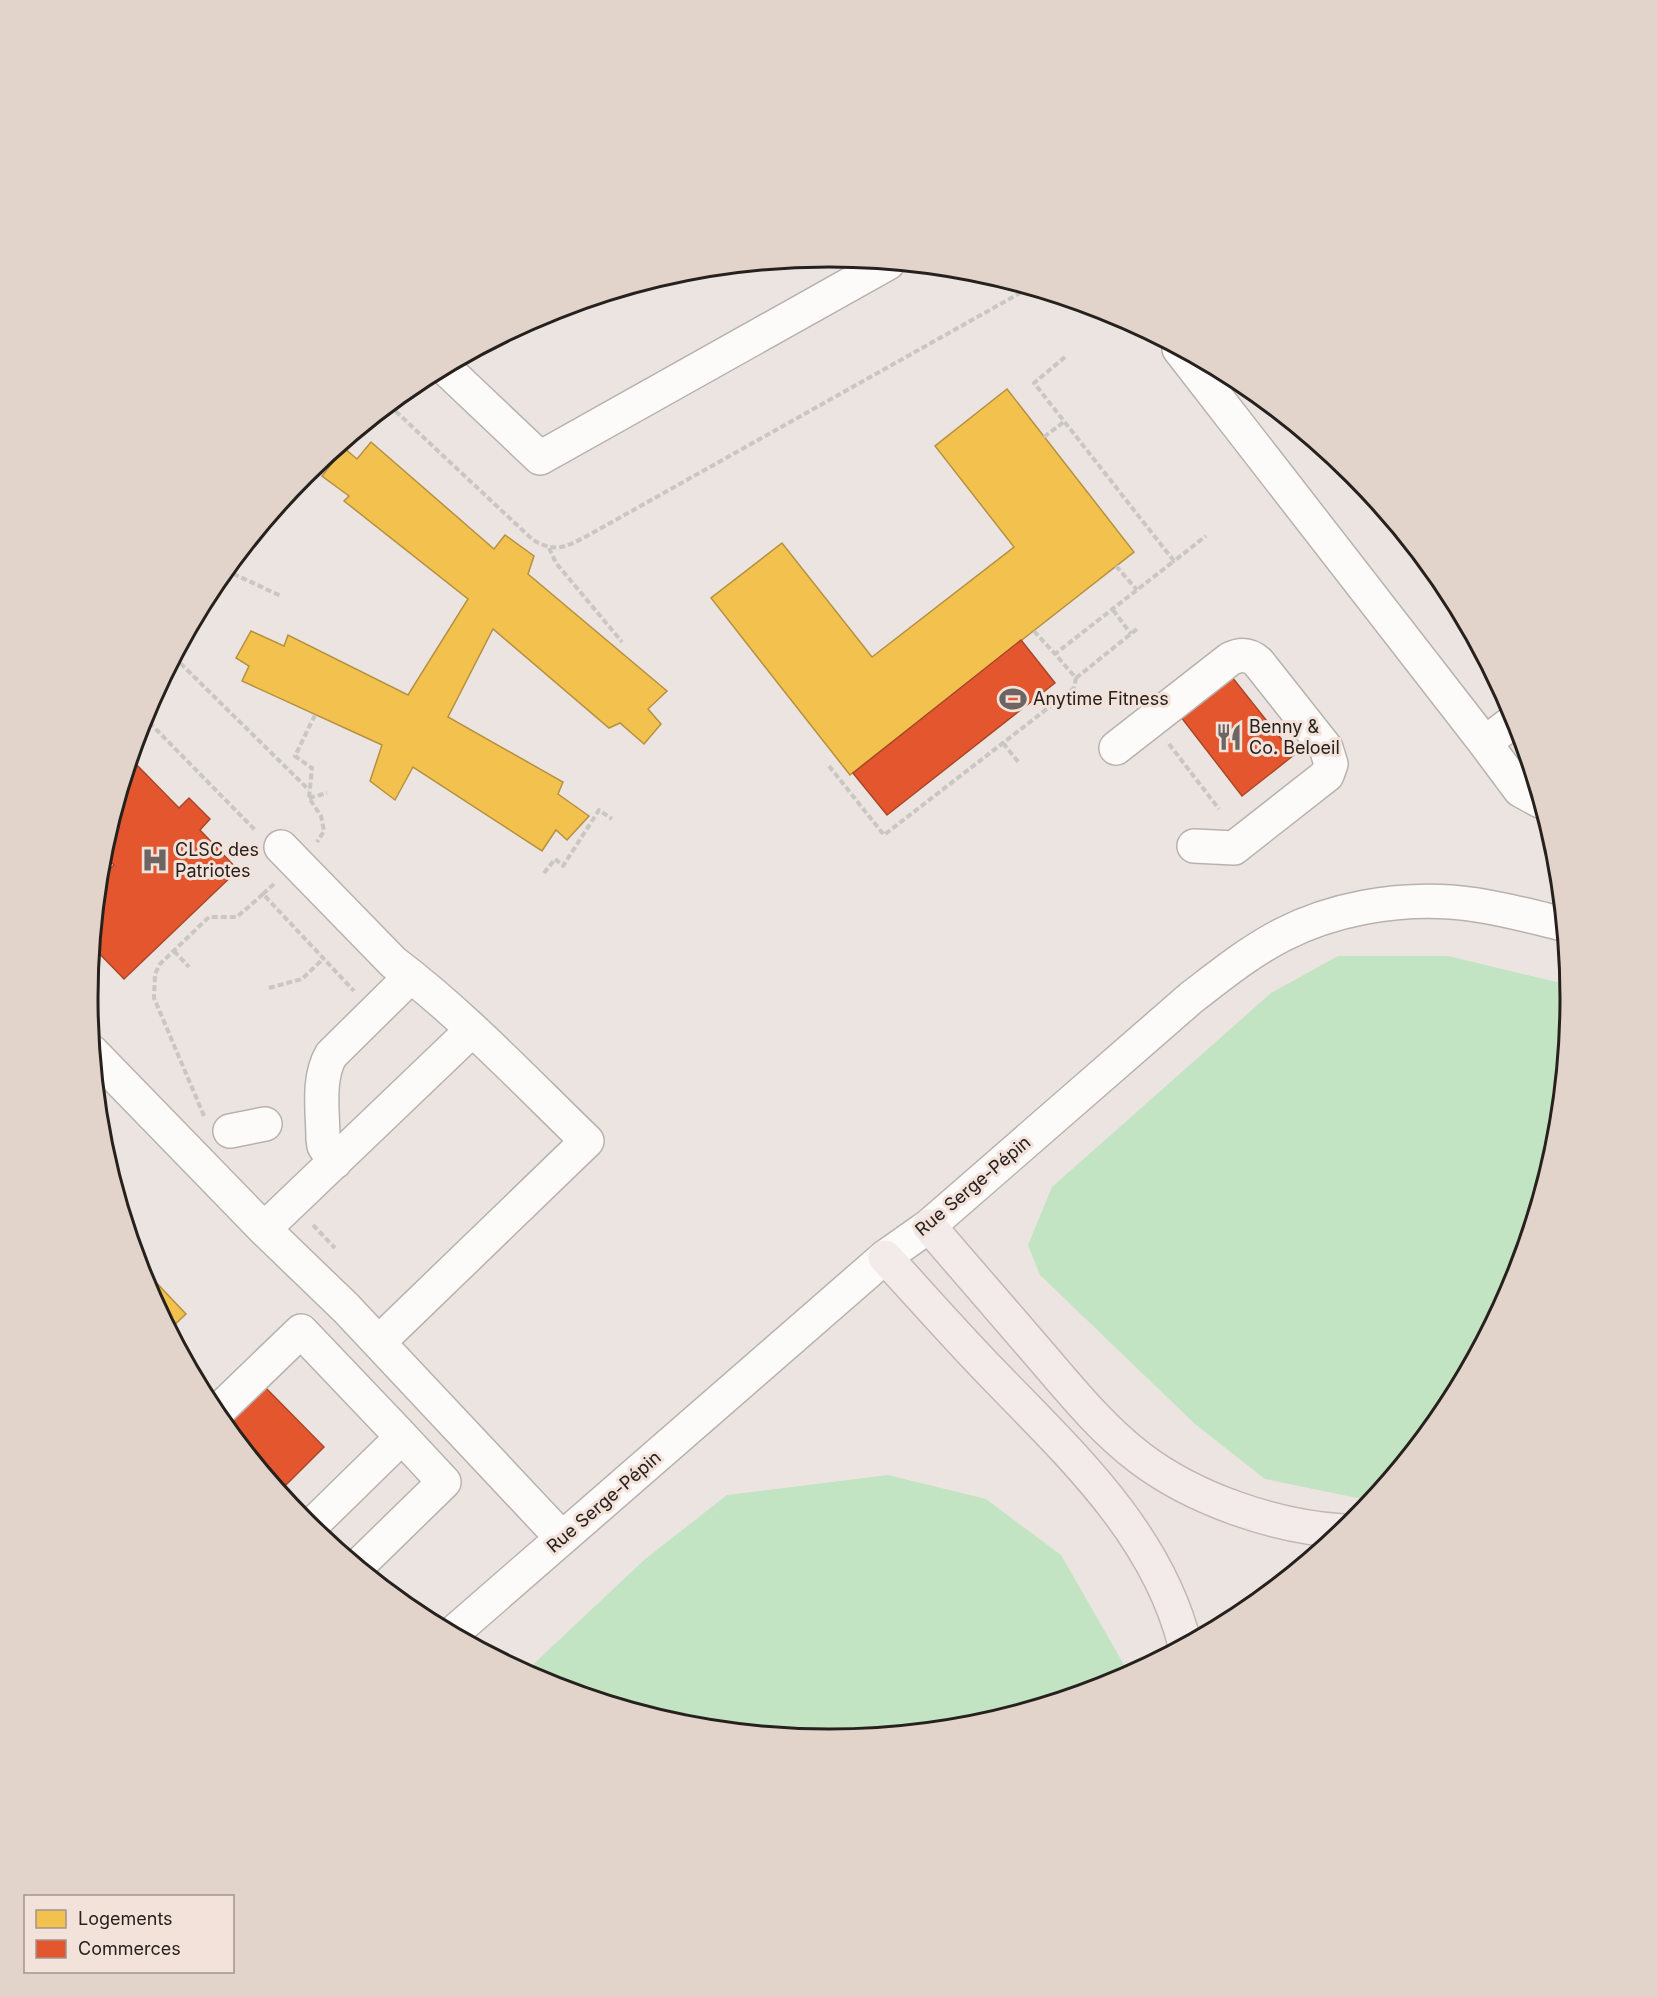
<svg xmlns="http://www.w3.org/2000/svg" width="1657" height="1997" viewBox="0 0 1657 1997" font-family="Inter,sans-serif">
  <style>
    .green { fill: #c3e4c3 }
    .homes { fill: #f2c14e; stroke: #b59140; stroke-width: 1.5 }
    .shops { fill: #e4572e; stroke: #ab4729; stroke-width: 1.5 }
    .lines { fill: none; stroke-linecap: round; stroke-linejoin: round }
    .minor-casing { stroke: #b8b2ae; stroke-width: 36 }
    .highway-casing { stroke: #c2b7b5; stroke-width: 36 }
    .path { stroke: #c9c6c4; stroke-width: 4; stroke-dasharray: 6 3; stroke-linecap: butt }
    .minor { stroke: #fcfbfa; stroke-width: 33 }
    .highway { stroke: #f3ebe9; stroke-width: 33 }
    .labels { text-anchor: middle; stroke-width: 6; stroke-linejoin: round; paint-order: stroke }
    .poi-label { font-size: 18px; fill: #27211e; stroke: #f2e2da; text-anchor: start }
    .street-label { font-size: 18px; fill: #27211e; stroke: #f2e2da }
    .rim { fill: none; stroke: #27211e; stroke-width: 3 }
  </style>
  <rect width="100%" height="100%" fill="#ece4e0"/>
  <path class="green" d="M 1338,956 L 1448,956 L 1569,985 L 1570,999 L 1556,1143 L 1513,1283 L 1445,1411 L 1373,1498 L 1362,1499 L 1265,1479 L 1195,1424 L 1040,1275 L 1028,1245 L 1052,1187 L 1271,993 Z
    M 888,1475 L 986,1499 L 1061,1555 L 1126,1668 L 1127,1676 L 1112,1684 L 973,1726 L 828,1740 L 684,1726 L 544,1683 L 524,1673 L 644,1560 L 727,1495 Z"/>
  <path class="homes" d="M 1007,389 L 1134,552 L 850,775 L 711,598 L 782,543 L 872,657 L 1014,547 L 935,446 Z
    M 371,442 L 494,549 L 505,535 L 534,556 L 528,574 L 667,691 L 648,709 L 661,724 L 644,744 L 620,723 L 609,728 L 493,629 L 448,717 L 563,782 L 558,794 L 589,816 L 567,840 L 556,830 L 542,851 L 413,767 L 395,800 L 370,781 L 382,745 L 242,681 L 249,666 L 236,658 L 251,631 L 284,646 L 288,635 L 408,695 L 468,599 L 344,501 L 349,496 L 322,476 L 344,448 L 357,459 Z
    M 149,1275 L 186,1314 L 169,1330 L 143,1282 Z"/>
  <path class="shops" d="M 1021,640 L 1055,683 L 887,815 L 853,773 Z
    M 1228,672 L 1294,755 L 1242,796 L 1181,717 Z
    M 130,758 L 179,808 L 189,798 L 210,819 L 200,830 L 238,870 L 124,979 L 92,946 L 99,880 L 114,865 L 102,852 Z
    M 262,1384 L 324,1447 L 279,1492 L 222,1423 Z"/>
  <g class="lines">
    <defs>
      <path id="minor" d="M 1179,349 L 1485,743
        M 444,367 L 540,458 L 888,263
        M 1515,720 L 1485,743 L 1520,790 L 1540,801
        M 1116,748 L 1230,659 C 1240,654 1249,654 1258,662 L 1326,748 L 1331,764 L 1327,775 L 1234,848 L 1194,846
        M 281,847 L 393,962 C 463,1015 524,1080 587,1141 L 379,1342
        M 92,1052 L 264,1229 L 346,1308 L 562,1538
        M 230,1131 L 265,1124
        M 335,1162 L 324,1146 L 323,1139 C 323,1113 317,1079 331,1055 L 411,976
        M 264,1229 L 472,1030
        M 215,1414 L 301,1331 L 402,1437 L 310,1527
        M 357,1567 L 444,1482 L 402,1437
        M 452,1634 L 885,1257 L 929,1226 L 1192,997 C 1221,975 1249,952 1282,935 C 1332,909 1395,898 1451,902 C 1489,905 1526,915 1563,924"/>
      <path id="highway" d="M 929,1226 C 967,1270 1004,1313 1042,1357 C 1072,1392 1102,1429 1140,1458 C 1194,1499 1275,1527 1343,1531
        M 885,1257 C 921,1296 956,1336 993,1374 C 1070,1454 1157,1533 1185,1645"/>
    </defs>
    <use href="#minor" class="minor-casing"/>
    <use href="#highway" class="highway-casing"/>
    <path class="path" d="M 1065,357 L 1034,383 L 1174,561 L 1206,536
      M 389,405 L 533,540 C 556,553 566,547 587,536 L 1029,288
      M 1044,437 L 1065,421
      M 549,548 L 556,563 L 622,642
      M 1116,566 L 1137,590
      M 225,570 L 281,596
      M 1113,610 L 1131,634
      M 1034,631 L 1055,654
      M 174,657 L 309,790
      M 1076,678 L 1137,629
      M 1037,697 L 1047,709
      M 315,715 L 295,756 L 312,768 L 309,798 L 321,816 L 324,831 L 317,842
      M 143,716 L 256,831
      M 1003,743 L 1020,764
      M 1169,744 L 1219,809
      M 829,766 L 884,835 L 1074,688 L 1076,678 L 1055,654 L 1174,561
      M 309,798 L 327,793
      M 544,873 L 555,859 L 563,866 L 599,810 L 612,819
      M 263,894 L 275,883
      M 174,951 L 189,967
      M 269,988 L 302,979 L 324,958
      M 204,1116 L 154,998 L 155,974 L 160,964 L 209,917 L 237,917 L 263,894 L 354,991
      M 313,1225 L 335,1248"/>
    <use href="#minor" class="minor"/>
    <use href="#highway" class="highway"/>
  </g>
  <defs>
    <symbol id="stadium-bare" viewBox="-9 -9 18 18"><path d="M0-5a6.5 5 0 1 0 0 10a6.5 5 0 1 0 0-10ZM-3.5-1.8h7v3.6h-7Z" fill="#6c6562" stroke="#f2e2da" stroke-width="2.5" paint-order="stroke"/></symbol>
    <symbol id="restaurant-bare" viewBox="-9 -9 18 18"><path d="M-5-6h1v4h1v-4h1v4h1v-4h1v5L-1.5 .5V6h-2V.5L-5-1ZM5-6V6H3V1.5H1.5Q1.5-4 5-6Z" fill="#6c6562" stroke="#f2e2da" stroke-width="2.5" paint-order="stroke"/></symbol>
    <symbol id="hospital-bare" viewBox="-9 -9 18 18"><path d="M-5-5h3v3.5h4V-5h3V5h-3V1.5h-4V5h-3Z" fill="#6c6562" stroke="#f2e2da" stroke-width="2.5" paint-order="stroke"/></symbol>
  </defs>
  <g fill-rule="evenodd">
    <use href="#stadium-bare" x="994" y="680" width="38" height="38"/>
    <use href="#restaurant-bare" x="1210" y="718" width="38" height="38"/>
    <use href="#hospital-bare" x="136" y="841" width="38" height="38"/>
  </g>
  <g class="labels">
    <g class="poi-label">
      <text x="1033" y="705">Anytime Fitness</text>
      <text x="1249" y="733">Benny &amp;<tspan x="1249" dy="21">Co. Beloeil</tspan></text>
      <text x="175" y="856">CLSC des<tspan x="175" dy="21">Patriotes</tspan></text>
    </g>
    <g class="street-label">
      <text transform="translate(973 1186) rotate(-40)" y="6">Rue Serge-Pépin</text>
      <text transform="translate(604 1502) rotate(-41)" y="6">Rue Serge-Pépin</text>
    </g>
  </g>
  <path d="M0 0H1657V1997H0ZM98 998a731 731 0 1 1 1462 0a731 731 0 1 1-1462 0Z" fill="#e2d3cb" fill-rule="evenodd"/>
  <path class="rim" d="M98 998a731 731 0 1 1 1462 0a731 731 0 1 1-1462 0Z"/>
  <rect x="24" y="1895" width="210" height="78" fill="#f2e2da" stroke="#a1958f" stroke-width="1.5"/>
  <rect x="36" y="1910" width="30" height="18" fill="#f2c14e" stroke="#a1958f" stroke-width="1.5"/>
  <text x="78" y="1925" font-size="18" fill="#27211e">Logements</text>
  <rect x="36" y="1940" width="30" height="18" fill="#e4572e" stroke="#a1958f" stroke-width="1.5"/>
  <text x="78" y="1955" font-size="18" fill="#27211e">Commerces</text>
</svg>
